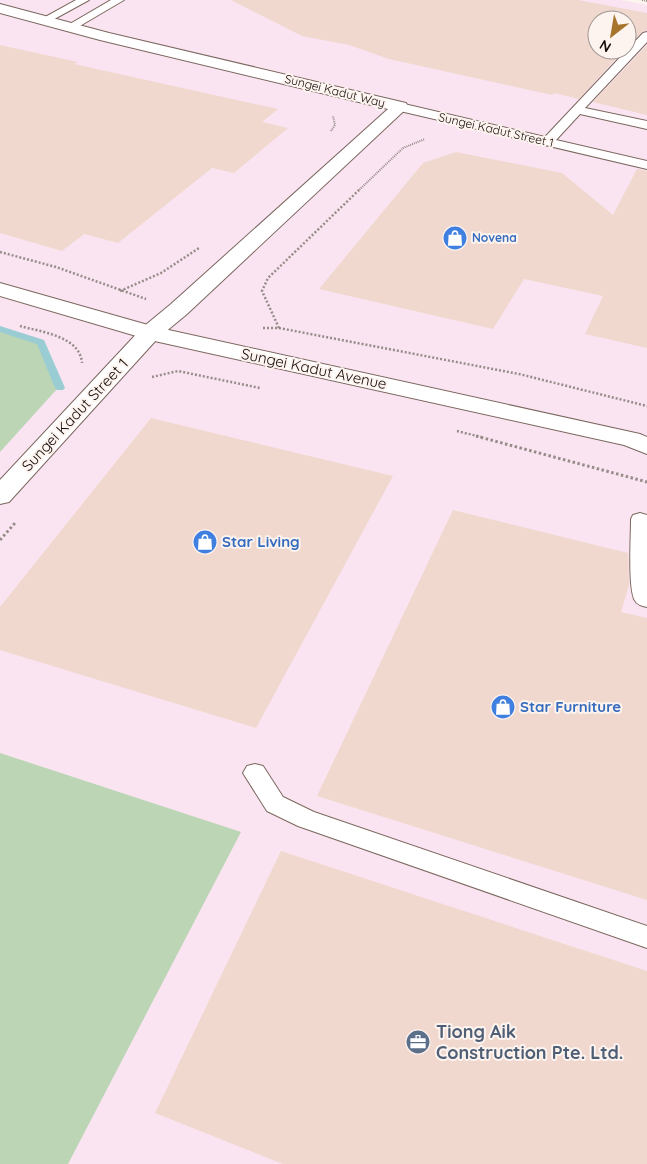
<svg xmlns="http://www.w3.org/2000/svg" width="647" height="1164" viewBox="0 0 647 1164" font-family="Quicksand,sans-serif">
  <style>
    .industrial { fill: #fae4f1; fill-rule: evenodd }
    .green { fill: #bbd5b5 }
    .lines { fill: none; stroke-linecap: round; stroke-linejoin: round }
    .stream { fill: #9accd4; fill-rule: evenodd }
    .building { fill: #f0d8ce }
    .lane-casing { stroke: #7c675f; stroke-width: 2 }
    .street-casing { stroke: #7c675f; stroke-width: 2 }
    .secondary-casing { stroke: #7c675f; stroke-width: 2 }
    .path-far2 { stroke: #968d89; stroke-width: 2; stroke-dasharray: 1 1; stroke-linecap: butt }
    .path-far1 { stroke: #968d89; stroke-width: 2.5; stroke-dasharray: 2 2; stroke-linecap: butt }
    .path { stroke: #968d89; stroke-width: 3; stroke-dasharray: 2.5 2.5; stroke-linecap: butt }
    .lane { fill: #fff; fill-rule: evenodd }
    .street { fill: #fff; fill-rule: evenodd }
    .secondary { fill: #fff; fill-rule: evenodd }
    .labels { text-anchor: middle; stroke-width: 4; stroke-linejoin: round; paint-order: stroke }
    .far-street-label { font-size: 12px; fill: #140c09; stroke: #fdf3ef }
    .far-shop-label { font-size: 12px; font-weight: bold; fill: #366cbe; stroke: #fdf3ef; text-anchor: start }
    .street-label { font-size: 15px; fill: #140c09; stroke: #fdf3ef }
    .shop-label { font-size: 15px; font-weight: bold; fill: #366cbe; stroke: #fdf3ef; text-anchor: start }
    .near-service-label { font-size: 18px; font-weight: bold; fill: #4e5e75; stroke: #fdf3ef; text-anchor: start }
  </style>
  <rect width="100%" height="100%" fill="#fdf3ef"/>
  <path class="industrial" d="M 0,0 L 621,0 L 647,5 L 647,1164 L 0,1164 ZM 597,20 L 627,20 L 627,50 L 597,50 Z"/>
  <path class="green" d="M 0,330 L 39,342 L 57,389 L 0,452 Z
    M 0,753 L 241,832 L 68,1164 L 0,1164 Z"/>
  <g class="lines">
    <path class="stream" d="M 0,326 L 44,340 L 65,388 L 63,390 L 57,390 L 55,388 L 37,344 L 0,332 Z"/>
  </g>
  <path class="building" d="M 231,0 L 578,0 L 647,13 L 647,30 L 642,32 L 627,47 L 627,20 L 597,20 L 597,50 L 624,50 L 579,99 L 554,93 L 552,95 L 389,59 L 349,45 L 302,36 Z
    M 0,45 L 78,62 L 74,64 L 278,109 L 262,122 L 288,128 L 234,173 L 212,168 L 118,243 L 84,234 L 62,251 L 0,233 Z
    M 647,45 L 647,115 L 593,102 Z
    M 456,152 L 562,173 L 613,215 L 637,169 L 647,171 L 647,348 L 585,334 L 603,296 L 524,279 L 493,329 L 319,289 L 423,163 Z
    M 151,418 L 393,476 L 256,728 L 0,650 L 0,607 Z
    M 453,510 L 628,553 L 629,585 L 621,612 L 647,618 L 647,900 L 317,796 Z
    M 281,851 L 647,971 L 647,1164 L 283,1164 L 155,1113 Z"/>
  <g class="lines">
    <defs>
      <path id="lane" d="M 76,0 L 89,0 L 47,23 L 43,24 L 38,21 Z
        M 111,0 L 124,0 L 73,30 L 69,31 L 63,28 Z
        M 647,32 L 647,42 L 585,108 L 647,121 L 647,129 L 580,114 L 556,140 L 647,161 L 647,169 L 400,111 L 394,107 L 400,103 L 545,137 L 643,33 Z
        M 640,513 L 647,515 L 647,607 C 642,606 637,605 634,599 C 628,583 631,538 631,519 L 633,515 Z
        M 255,764 L 263,766 L 283,797 L 314,812 L 647,926 L 647,948 L 298,826 L 267,811 L 243,773 L 247,766 Z"/>
      <path id="street" d="M 0,4 L 109,33 L 406,103 L 408,107 L 187,314 L 158,338 L 9,502 L 0,504 L 0,480 L 142,328 L 171,304 L 388,109 L 100,40 L 0,13 Z"/>
      <path id="secondary" d="M 0,283 L 155,327 L 640,434 L 647,437 L 647,454 L 624,445 L 150,340 L 0,296 Z"/>
    </defs>
    <use href="#lane" class="lane-casing"/>
    <use href="#street" class="street-casing"/>
    <use href="#secondary" class="secondary-casing"/>
    <path class="path-far2" d="M 642,0 L 647,1
      M 331,131 L 335,125 L 333,116
      M 358,191 L 403,148 L 425,139"/>
    <path class="path-far1" d="M 0,252 L 56,267 L 146,299
      M 120,291 L 161,273 L 199,248
      M 20,326 C 41,332 80,336 82,363
      M 263,328 L 279,328 L 519,374 L 647,406
      M 279,328 L 262,291 L 268,278 L 359,190
      M 152,377 L 178,371 L 260,388
      M 457,431 L 481,437"/>
    <path class="path" d="M 476,436 L 647,482
      M 0,540 L 15,523"/>
    <use href="#lane" class="lane"/>
    <use href="#street" class="street"/>
    <use href="#secondary" class="secondary"/>
  </g>
  <defs>
    <symbol id="shop-disc" viewBox="-11 -11 22 22"><circle r="9.5" fill="#3f7fe0" stroke="#fdf3ef"/><path d="M-5-2.5h2.3a2.7 3.5 0 0 1 5.4 0H5L5.5 6h-11ZM-1.5-2.5h3a1.5 2.3 0 0 0-3 0Z" fill="#fff"/></symbol>
    <symbol id="office-disc" viewBox="-11 -11 22 22"><circle r="9.5" fill="#5c6f8a" stroke="#fdf3ef"/><path d="M-6-3h4V-5.5h4V-3h4V5H-6ZM-1-4.5V-3h2v-1.5ZM-6 0V1H6V0Z" fill="#fff"/></symbol>
  </defs>
  <g fill-rule="evenodd">
    <use href="#shop-disc" x="441" y="224" width="28" height="28"/>
    <use href="#shop-disc" x="191" y="528" width="28" height="28"/>
    <use href="#shop-disc" x="489" y="693" width="28" height="28"/>
    <use href="#office-disc" x="404" y="1028" width="28" height="28"/>
  </g>
  <g class="labels">
    <g class="far-street-label">
      <text transform="translate(335 91) rotate(14)" y="4">Sungei Kadut Way</text>
      <text transform="translate(496 130) rotate(13)" y="4">Sungei Kadut Street 1</text>
    </g>
    <g class="far-shop-label">
      <text x="472" y="242">Novena</text>
    </g>
    <g class="street-label">
      <text transform="translate(314 369) rotate(12)" y="5">Sungei Kadut Avenue</text>
      <text transform="translate(75 415) rotate(-47)" y="5">Sungei Kadut Street 1</text>
    </g>
    <g class="shop-label">
      <text x="222" y="547">Star Living</text>
      <text x="520" y="712">Star Furniture</text>
    </g>
    <g class="near-service-label">
      <text x="436" y="1038">Tiong Aik<tspan x="436" dy="21">Construction Pte. Ltd.</tspan></text>
    </g>
  </g>
  <g transform="translate(612 35) rotate(211)"><circle r="24" fill="#fdf3ef" stroke="#a09793"/>
  <path d="M0-4L9 19L0 12L-9 19Z" fill="#a7742b"/>
  <text y="-8" font-size="14" font-weight="bold" text-anchor="middle" fill="#140c09">N</text>
  </g>
</svg>
